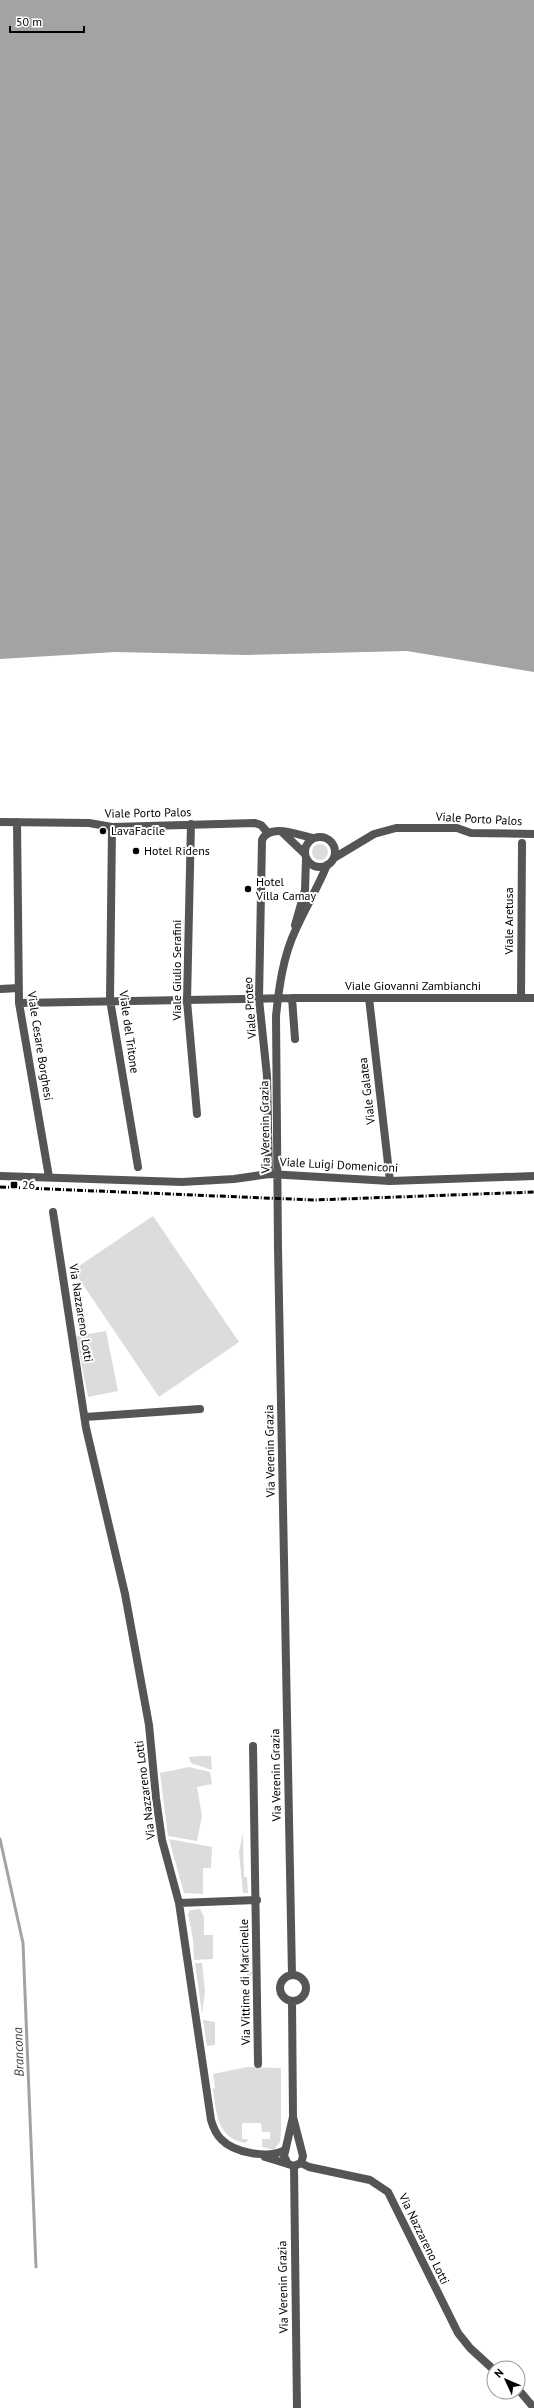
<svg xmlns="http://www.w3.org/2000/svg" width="534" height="2408" viewBox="0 0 534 2408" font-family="'PT Sans',sans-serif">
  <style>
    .green { fill: #dcdcdc }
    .water { fill: #a3a3a3 }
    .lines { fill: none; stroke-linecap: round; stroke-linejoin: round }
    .stream { stroke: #a3a3a3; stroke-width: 3 }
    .minor { stroke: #555; stroke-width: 8 }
    .tertiary { stroke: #555; stroke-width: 8 }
    .rail { stroke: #000; stroke-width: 3; stroke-dasharray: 6 2 1 2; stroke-linecap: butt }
    .poi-dot { fill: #000; stroke: #fff; stroke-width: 1.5 }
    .labels { text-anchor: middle; stroke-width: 4; stroke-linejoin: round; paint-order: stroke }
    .street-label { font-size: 12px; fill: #000; stroke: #fff }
    .poi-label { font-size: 12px; fill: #000; stroke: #fff; text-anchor: start }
    .water-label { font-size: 13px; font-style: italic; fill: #444; stroke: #fff }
  </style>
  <rect width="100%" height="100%" fill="#fff"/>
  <path class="green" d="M312 852a8 8 0 1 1 16 0a8 8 0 1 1-16 0Z
    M 153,1216 L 239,1342 L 159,1397 L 73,1270 Z
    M 106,1331 L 118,1391 L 88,1397 L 76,1336 Z
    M 200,1756 L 211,1756 L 212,1770 L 191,1763 L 189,1757 Z
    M 189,1767 L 210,1772 L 212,1784 L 197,1787 L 202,1816 L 197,1841 L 168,1836 L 160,1773 Z
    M 243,1832 L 244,1877 L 247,1877 L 248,1893 L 243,1893 L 239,1852 Z
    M 169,1839 L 212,1847 L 211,1868 L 203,1868 L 203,1894 L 184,1893 Z
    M 200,1909 L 204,1917 L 204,1935 L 213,1935 L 213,1959 L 194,1960 L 193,1939 L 188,1914 L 190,1910 Z
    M 245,1920 L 246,1963 L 248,1963 L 249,1972 L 252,1972 L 251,1976 L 247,1977 L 241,1949 Z
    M 195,1963 L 202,1963 L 205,1991 L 202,2014 Z
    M 203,2020 L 215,2022 L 215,2045 L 207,2046 Z
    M 247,2067 L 281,2068 L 281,2134 L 280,2142 L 274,2150 L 262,2147 L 262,2139 L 270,2139 L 270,2132 L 262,2132 L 261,2123 L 242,2123 L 242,2139 L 249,2139 L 245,2143 C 217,2138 216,2112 213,2089 L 215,2088 L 213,2074 Z"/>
  <path class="water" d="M 0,0 L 534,0 L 534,672 L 407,651 L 246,655 L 116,652 L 0,659 Z"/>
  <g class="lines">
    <path class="stream" d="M 0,1839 L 23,1943 L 36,2267"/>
    <path class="minor" d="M 0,822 L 89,823 L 112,827 L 255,823 L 261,825 L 268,833
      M 17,822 L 19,1003 L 49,1177
      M 191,824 L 187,1001 L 197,1114
      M 112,827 L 110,1000 L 138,1167
      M 334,858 L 374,834 L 396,828 L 457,828 L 471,833 L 534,834
      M 0,989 L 19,988
      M 292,998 L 295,1039
      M 369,998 L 390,1181
      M 521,998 L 522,843
      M 19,1003 L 292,998 L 534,998
      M 53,1212 L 86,1428 L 125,1594 L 149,1725 L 156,1798 L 162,1840 L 179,1903 L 211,2120 C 213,2127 215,2133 221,2139 C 234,2153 268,2159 285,2150
      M 85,1417 L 200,1409
      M 253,1746 L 258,2064
      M 179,1903 L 257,1900
      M 265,2157 L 288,2164
      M 301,2163 L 309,2167 L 370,2180 L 388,2192 L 458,2333 L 470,2348 L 494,2370
      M 518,2389 L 534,2408"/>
    <path class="tertiary" d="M 282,832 L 305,854
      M305 852a15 15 0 1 1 30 0a15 15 0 1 1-30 0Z
      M 295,925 L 305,890 L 306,859
      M 269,1174 L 267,1076 L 259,999 L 262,840 C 270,823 298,835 313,838
      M 0,1176 L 182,1182 L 234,1179 L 269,1174 L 390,1181 L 534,1176
      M 292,1975 L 278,1248 L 276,1016 C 279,987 283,956 296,929 C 306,907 318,887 327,865
      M280 1988a13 13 0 1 1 26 0a13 13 0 1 1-26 0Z
      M 292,2001 L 293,2117 L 284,2156 L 288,2164 L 294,2166 L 301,2163 L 303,2156 L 293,2117
      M 294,2166 L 297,2408"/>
    <path class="rail" d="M 0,1187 L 314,1200 L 534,1192"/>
  </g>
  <g class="poi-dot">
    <circle cx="103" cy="831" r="4"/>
    <circle cx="136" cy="851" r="4"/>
    <circle cx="248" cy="889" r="4"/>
    <rect x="10" y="1181" width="8" height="8" rx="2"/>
  </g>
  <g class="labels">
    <g class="street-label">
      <text transform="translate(148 813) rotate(-1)" y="4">Viale Porto Palos</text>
      <text transform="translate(479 819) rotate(3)" y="4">Viale Porto Palos</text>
      <text transform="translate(509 921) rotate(-90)" y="4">Viale Aretusa</text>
      <text transform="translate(177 970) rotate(-90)" y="4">Viale Giulio Serafini</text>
      <text x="413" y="990">Viale Giovanni Zambianchi</text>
      <text transform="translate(250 1008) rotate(-94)" y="4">Viale Proteo</text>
      <text transform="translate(129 1032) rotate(82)" y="4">Viale del Tritone</text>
      <text transform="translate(40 1046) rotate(81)" y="4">Viale Cesare Borghesi</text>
      <text transform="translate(367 1091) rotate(-97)" y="4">Viale Galatea</text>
      <text transform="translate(265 1127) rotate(-91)" y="4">Via Verenin Grazia</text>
      <text transform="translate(339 1165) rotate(3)" y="4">Viale Luigi Domeniconi</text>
      <text transform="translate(81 1313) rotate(81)" y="4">Via Nazzareno Lotti</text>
      <text transform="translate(270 1451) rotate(-91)" y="4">Via Verenin Grazia</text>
      <text transform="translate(276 1775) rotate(-91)" y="4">Via Verenin Grazia</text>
      <text transform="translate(145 1790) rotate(-97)" y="4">Via Nazzareno Lotti</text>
      <text transform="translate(245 1982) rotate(-91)" y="4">Via Vittime di Marcinelle</text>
      <text transform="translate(424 2239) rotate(64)" y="4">Via Nazzareno Lotti</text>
      <text transform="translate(283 2287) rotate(-91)" y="4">Via Verenin Grazia</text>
    </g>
    <g class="poi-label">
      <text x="111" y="835">LavaFacile</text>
      <text x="144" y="855">Hotel Ridens</text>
      <text x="256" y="886">Hotel<tspan x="256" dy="14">Villa Camay</tspan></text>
      <text x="22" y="1189">26</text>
    </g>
    <g class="water-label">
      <text transform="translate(18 2052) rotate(-92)" y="5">Brancona</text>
    </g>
  </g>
  <g transform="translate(506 2380) rotate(314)"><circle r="19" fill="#ffffff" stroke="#999999"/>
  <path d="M0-3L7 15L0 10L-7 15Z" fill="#000000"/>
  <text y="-6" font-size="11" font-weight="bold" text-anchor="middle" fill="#000000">N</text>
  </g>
  <path d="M10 26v6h74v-6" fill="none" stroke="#000000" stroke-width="2"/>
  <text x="16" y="26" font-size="12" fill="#000000" stroke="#ffffff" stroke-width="3" paint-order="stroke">50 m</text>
</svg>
